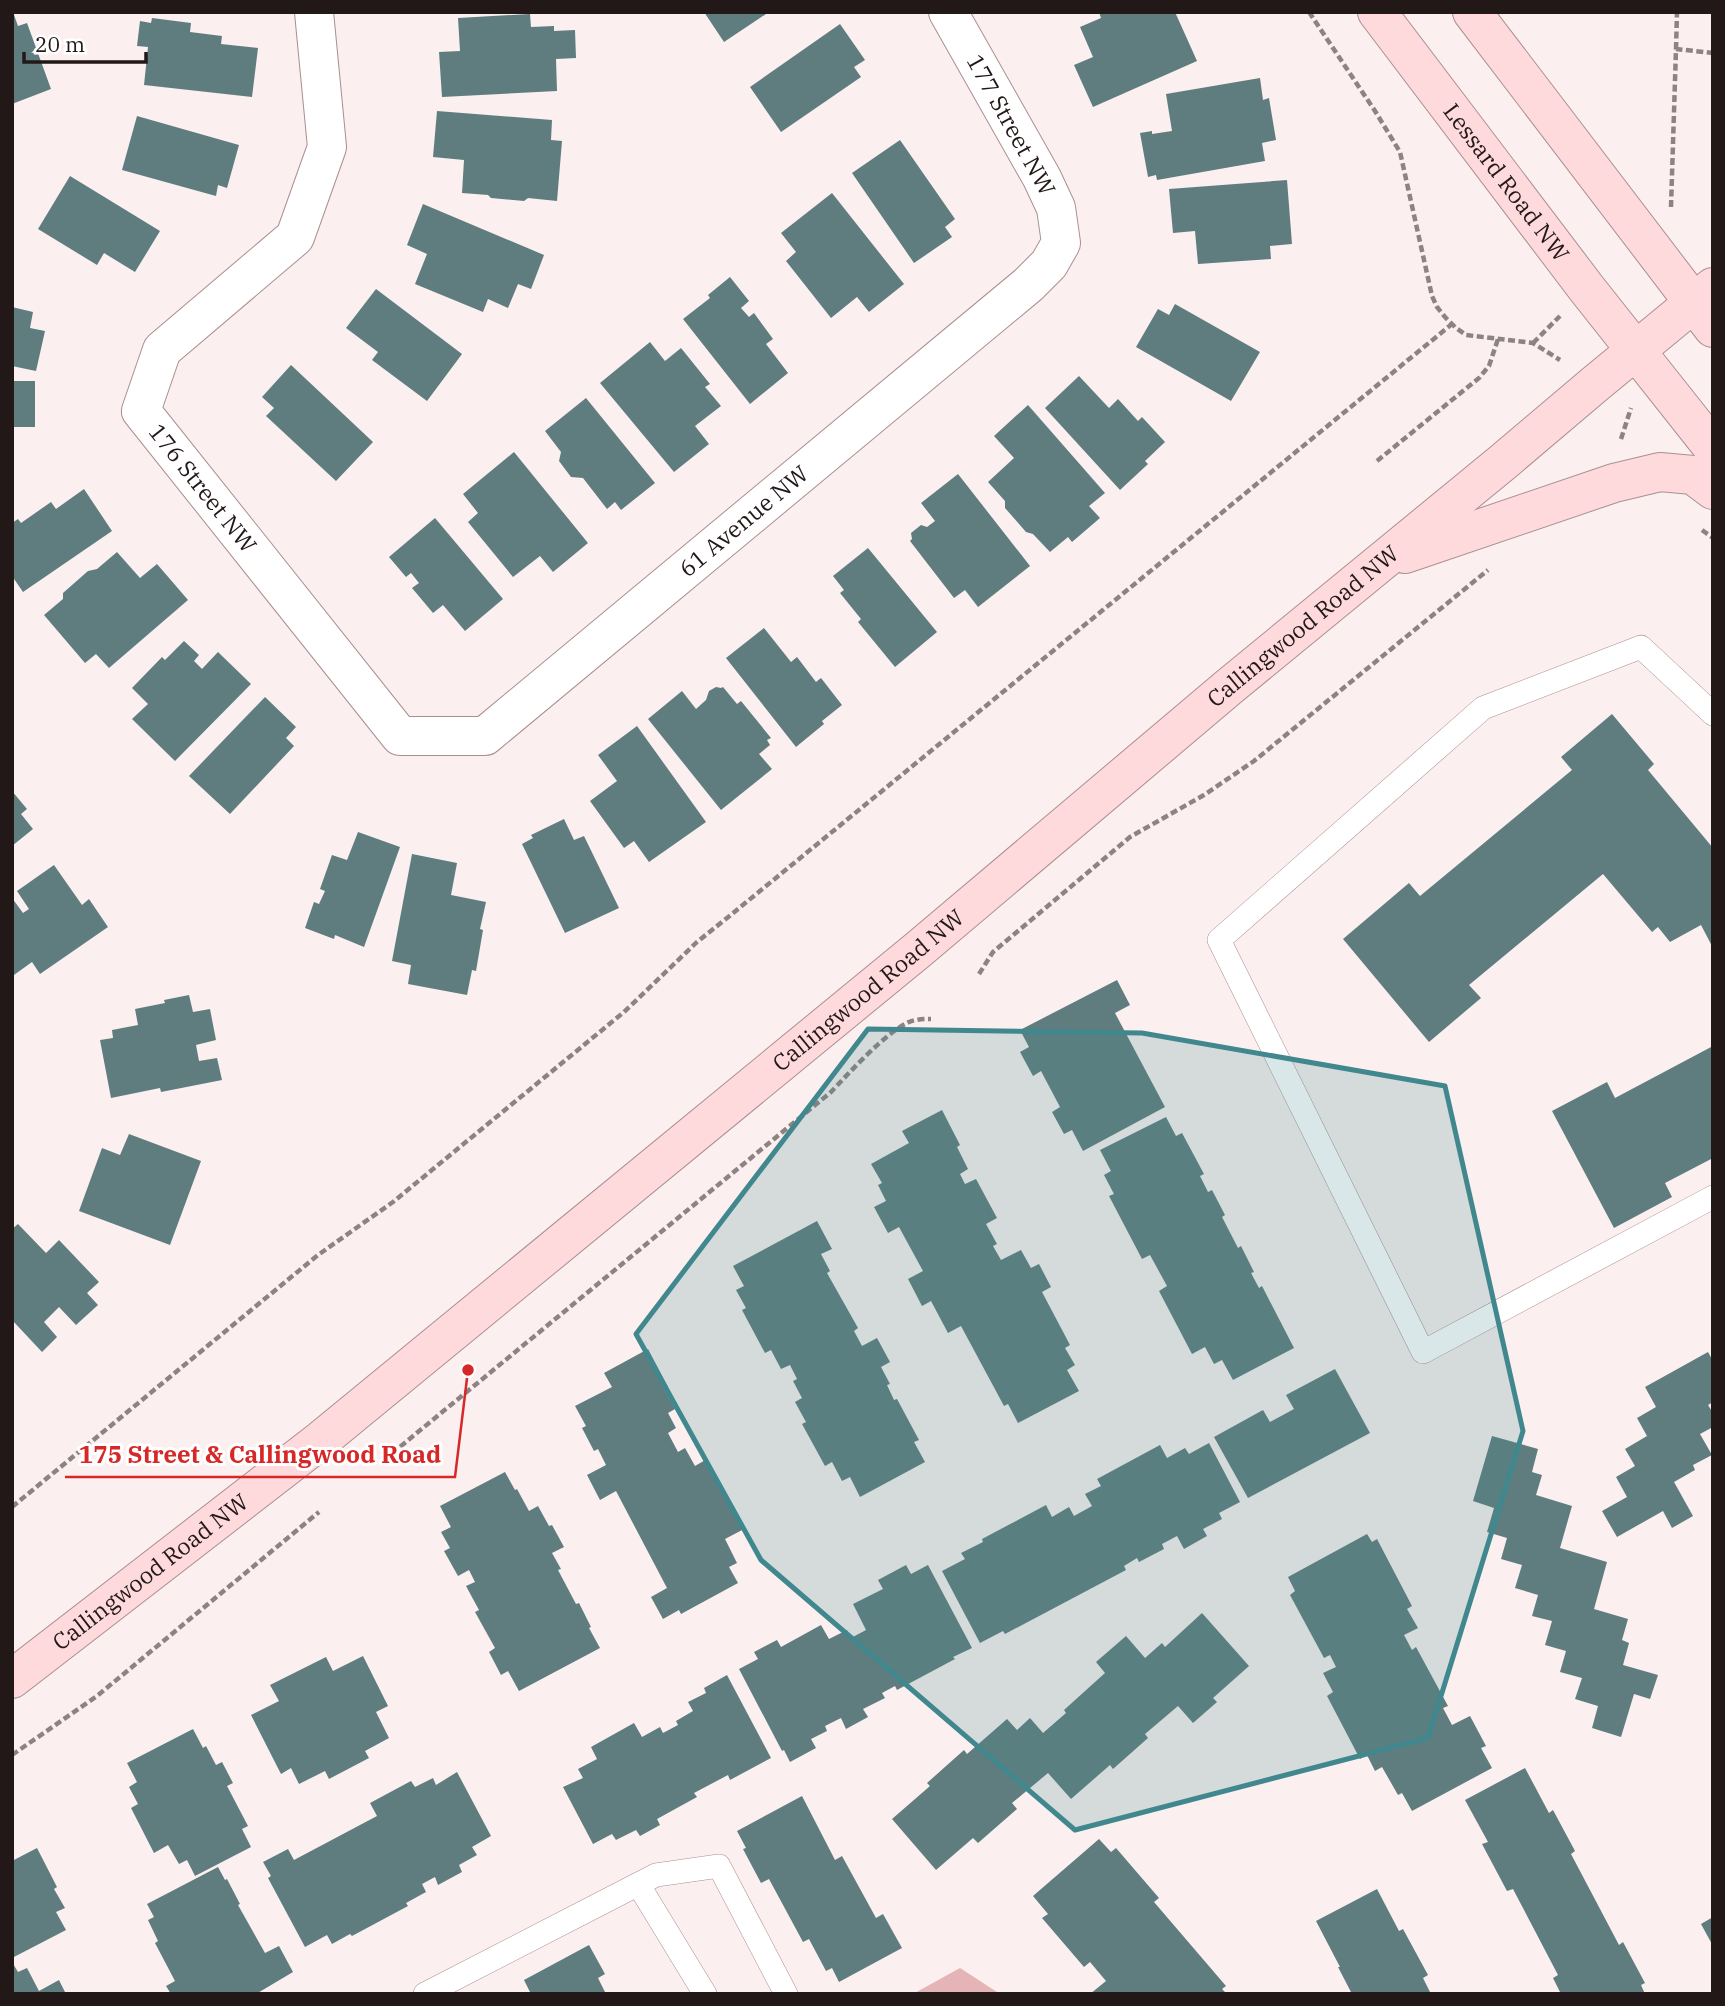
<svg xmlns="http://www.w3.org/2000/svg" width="1725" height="2006" viewBox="0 0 1725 2006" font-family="'IBM Plex Serif',serif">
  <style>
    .green { fill: #e4b4b6 }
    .building { fill: #5f7d7f }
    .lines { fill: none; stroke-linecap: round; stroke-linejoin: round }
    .service-casing { stroke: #ab8f90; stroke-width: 24 }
    .minor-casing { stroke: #ab8f90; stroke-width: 40 }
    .secondary-casing { stroke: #ab8f90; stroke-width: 40 }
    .path { stroke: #8e8383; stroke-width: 4.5; stroke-dasharray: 7 3.5; stroke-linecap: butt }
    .service { stroke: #fff; stroke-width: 23 }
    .minor { stroke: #fff; stroke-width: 38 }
    .secondary { stroke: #fedadd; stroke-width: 38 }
    .marked { fill: #40888e; fill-opacity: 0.2; stroke: #40888e; stroke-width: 5; stroke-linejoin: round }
    .labels { text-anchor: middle; stroke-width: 6; stroke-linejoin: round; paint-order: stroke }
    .street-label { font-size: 23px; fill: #221818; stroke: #fff }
    .leader { fill: none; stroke: #d62828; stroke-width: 2.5 }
    .callout-dot { fill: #d62828; stroke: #fff; stroke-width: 2.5 }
    .callout-label { font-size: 24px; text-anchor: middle; font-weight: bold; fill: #d62828; stroke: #fff; stroke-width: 6; stroke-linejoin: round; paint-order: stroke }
  </style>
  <rect width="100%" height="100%" fill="#fbefef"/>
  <path class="green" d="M 960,1968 L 1000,1994 L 913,1994 Z"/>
  <path class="building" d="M 13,12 L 18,26 L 27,23 L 51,89 L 12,104 Z
    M 704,12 L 769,12 L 724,42 Z
    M 1099,12 L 1175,12 L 1197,61 L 1093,107 L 1074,65 L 1093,57 L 1080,27 L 1101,18 Z
    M 530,14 L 531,27 L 554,26 L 554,31 L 575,30 L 576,58 L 556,59 L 557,91 L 442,97 L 439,52 L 460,51 L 458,18 Z
    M 152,18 L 191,23 L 190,32 L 222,36 L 221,44 L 258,48 L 252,97 L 144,85 L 148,47 L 137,46 L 140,21 L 151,23 Z
    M 840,24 L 865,60 L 854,67 L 861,77 L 781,132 L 750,87 Z
    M 1260,78 L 1263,100 L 1269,98 L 1276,140 L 1262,143 L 1265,161 L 1157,180 L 1156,175 L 1148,177 L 1140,133 L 1152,131 L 1152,134 L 1172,131 L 1166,94 Z
    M 437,111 L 552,120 L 551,140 L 562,141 L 557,201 L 528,198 L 524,201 L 491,198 L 488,195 L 462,193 L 464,160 L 433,157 Z
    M 137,116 L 239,145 L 227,188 L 218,185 L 216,196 L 122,170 Z
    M 900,140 L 955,219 L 945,227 L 952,237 L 914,263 L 852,173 Z
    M 70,176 L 160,231 L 135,272 L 104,253 L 97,265 L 38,229 Z
    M 1287,180 L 1292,244 L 1270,246 L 1271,259 L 1198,264 L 1195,231 L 1173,233 L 1169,189 Z
    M 832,193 L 904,284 L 869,312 L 857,297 L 831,318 L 786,261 L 796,252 L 781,233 Z
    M 423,204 L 544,255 L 531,289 L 518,284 L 508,308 L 488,299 L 483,312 L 415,284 L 427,254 L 407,245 Z
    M 730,277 L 749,301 L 741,308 L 749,317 L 754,313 L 773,339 L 766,344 L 788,373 L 750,404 L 683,319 L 710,298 L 708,295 Z
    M 376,289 L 462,354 L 427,401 L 372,360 L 378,352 L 346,328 Z
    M 1175,304 L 1260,352 L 1231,401 L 1136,347 L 1158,309 L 1169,315 Z
    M 12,307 L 33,312 L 30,328 L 45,331 L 36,371 L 12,366 Z
    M 650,342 L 665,361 L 681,348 L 710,384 L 705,387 L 721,406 L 695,426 L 709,444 L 674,472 L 600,383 Z
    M 291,365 L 373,442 L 336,481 L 266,416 L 274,408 L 262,397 Z
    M 1079,376 L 1109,408 L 1118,399 L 1138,421 L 1142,417 L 1165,442 L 1145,461 L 1148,464 L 1120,490 L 1045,408 Z
    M 12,381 L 35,381 L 35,427 L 12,427 Z
    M 586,398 L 655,483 L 621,510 L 615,502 L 607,509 L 583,478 L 571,477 L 559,461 L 561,452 L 545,431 Z
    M 1028,405 L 1105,493 L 1089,506 L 1100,518 L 1072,542 L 1068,537 L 1050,552 L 1033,534 L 1026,532 L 1005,508 L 1005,501 L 988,482 L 1014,458 L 994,436 Z
    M 514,452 L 588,543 L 553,572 L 540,556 L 513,577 L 468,522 L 478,513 L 463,494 Z
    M 958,474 L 1030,566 L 978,607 L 965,590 L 954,598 L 910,541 L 912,539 L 911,533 L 921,525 L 927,527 L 935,521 L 921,503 Z
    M 84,489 L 112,531 L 23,592 L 12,576 L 12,523 L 18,519 L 21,523 L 51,502 L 56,509 Z
    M 435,518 L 503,599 L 465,631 L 443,605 L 433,613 L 412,588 L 419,583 L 411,573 L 406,577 L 389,557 Z
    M 868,548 L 937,632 L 895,667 L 858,622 L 861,619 L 840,593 L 844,590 L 833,576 Z
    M 117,552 L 140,578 L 157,564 L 188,600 L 109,668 L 96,654 L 85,663 L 44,615 L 63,599 L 63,593 L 88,571 L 97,569 Z
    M 764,628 L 791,662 L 797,657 L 816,682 L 821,678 L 842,705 L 822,721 L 824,724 L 796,747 L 726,658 Z
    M 184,641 L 199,655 L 194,661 L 202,669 L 218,652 L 251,684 L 175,761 L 132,719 L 148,704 L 132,688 L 162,657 L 165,660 Z
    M 716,687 L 721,688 L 723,687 L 737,704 L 741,701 L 771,738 L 767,740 L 770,745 L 759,754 L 772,769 L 721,810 L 648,719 L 682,691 L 696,709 L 706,700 L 709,691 Z
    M 265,697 L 296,727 L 286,738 L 294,746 L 230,814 L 189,776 Z
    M 1612,714 L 1654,764 L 1648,770 L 1713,848 L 1713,948 L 1701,925 L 1670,942 L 1658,927 L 1652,932 L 1603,874 L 1469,985 L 1481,998 L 1429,1042 L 1343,939 L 1409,883 L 1420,896 L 1572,770 L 1561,757 Z
    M 637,726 L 706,822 L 649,862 L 634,841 L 624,848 L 590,801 L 617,781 L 598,755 Z
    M 12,791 L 27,809 L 21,814 L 33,829 L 12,846 Z
    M 564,819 L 574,840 L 584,836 L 619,908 L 565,933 L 522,844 L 533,838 L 531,835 Z
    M 358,832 L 400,847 L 364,947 L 335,935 L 334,939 L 305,928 L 314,902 L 319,904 L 325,891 L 320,889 L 332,855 L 347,860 Z
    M 412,854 L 457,863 L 451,895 L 486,902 L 480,929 L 483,930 L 476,971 L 472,970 L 467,995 L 408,984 L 411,965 L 392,961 Z
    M 54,865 L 82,905 L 89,899 L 108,927 L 40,974 L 32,962 L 14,975 L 12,972 L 12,898 L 23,913 L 29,909 L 17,891 Z
    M 1117,980 L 1130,1005 L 1115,1013 L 1165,1107 L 1083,1151 L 1072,1130 L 1064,1134 L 1052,1112 L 1060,1107 L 1041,1071 L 1033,1076 L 1020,1052 L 1029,1047 L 1020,1030 Z
    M 189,995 L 193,1012 L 210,1009 L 216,1040 L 196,1045 L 199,1061 L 217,1058 L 222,1080 L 161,1092 L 160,1088 L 111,1098 L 100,1040 L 113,1038 L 112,1030 L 138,1025 L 135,1009 L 165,1003 L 164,1000 Z
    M 1713,1046 L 1713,1158 L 1665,1183 L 1672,1197 L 1614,1228 L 1552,1111 L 1607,1082 L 1615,1098 Z
    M 942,1110 L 960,1145 L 957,1147 L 968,1169 L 960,1174 L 965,1184 L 976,1179 L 997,1218 L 986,1224 L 997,1244 L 993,1246 L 1001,1260 L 1021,1250 L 1031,1268 L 1039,1264 L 1051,1287 L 1042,1292 L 1070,1345 L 1065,1348 L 1075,1365 L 1067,1370 L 1079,1391 L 1018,1423 L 1008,1404 L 1004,1406 L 961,1326 L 948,1333 L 931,1301 L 922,1306 L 908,1279 L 923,1271 L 899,1227 L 888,1233 L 874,1207 L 886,1201 L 878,1185 L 882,1183 L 871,1164 L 909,1143 L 902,1131 Z
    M 1166,1117 L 1176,1136 L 1182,1133 L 1204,1174 L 1200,1176 L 1208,1192 L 1212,1190 L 1225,1215 L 1222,1217 L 1238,1248 L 1241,1246 L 1254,1272 L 1251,1273 L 1259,1288 L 1262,1286 L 1294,1348 L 1233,1380 L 1222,1360 L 1214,1364 L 1205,1347 L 1192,1354 L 1159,1291 L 1167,1286 L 1150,1255 L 1142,1259 L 1109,1196 L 1114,1194 L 1104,1175 L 1111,1171 L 1100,1150 Z
    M 129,1134 L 201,1161 L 170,1245 L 79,1211 L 102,1148 L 120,1155 Z
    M 817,1221 L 832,1249 L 821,1254 L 830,1271 L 827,1273 L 858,1328 L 854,1331 L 862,1346 L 877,1338 L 890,1362 L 881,1367 L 890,1384 L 887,1385 L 894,1400 L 897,1399 L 919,1440 L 914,1442 L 925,1462 L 860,1497 L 850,1477 L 842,1481 L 832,1462 L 825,1466 L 802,1424 L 806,1422 L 795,1402 L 802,1398 L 793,1381 L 797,1379 L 790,1365 L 781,1369 L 771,1350 L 765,1353 L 742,1310 L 746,1308 L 736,1290 L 744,1286 L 733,1266 Z
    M 18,1224 L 46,1253 L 59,1240 L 99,1282 L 87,1293 L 98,1305 L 76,1325 L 59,1307 L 44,1322 L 57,1337 L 42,1352 L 12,1320 L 12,1229 Z
    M 648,1349 L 668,1387 L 664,1389 L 675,1409 L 668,1413 L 676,1428 L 668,1433 L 678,1452 L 685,1448 L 695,1466 L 707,1459 L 744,1529 L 725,1539 L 737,1563 L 729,1567 L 738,1583 L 681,1614 L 679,1610 L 663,1619 L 651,1597 L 667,1588 L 616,1491 L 600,1500 L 587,1475 L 606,1465 L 598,1449 L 594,1451 L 582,1428 L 586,1426 L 575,1406 L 612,1387 L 604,1373 Z
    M 1708,1352 L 1713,1361 L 1713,1402 L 1708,1405 L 1713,1413 L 1713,1427 L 1700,1434 L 1712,1455 L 1693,1465 L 1695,1470 L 1674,1482 L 1693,1516 L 1672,1528 L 1663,1511 L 1617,1537 L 1602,1511 L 1627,1497 L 1616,1477 L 1635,1466 L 1625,1449 L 1647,1436 L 1637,1418 L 1656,1407 L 1645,1387 Z
    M 1335,1369 L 1370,1433 L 1248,1498 L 1214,1437 L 1263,1410 L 1270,1422 L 1294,1409 L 1286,1395 Z
    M 1492,1436 L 1538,1449 L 1532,1472 L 1542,1475 L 1536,1495 L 1572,1506 L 1560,1548 L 1607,1562 L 1594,1609 L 1628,1619 L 1622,1640 L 1629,1643 L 1623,1665 L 1658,1675 L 1650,1699 L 1634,1694 L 1621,1737 L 1592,1728 L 1598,1706 L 1575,1699 L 1582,1678 L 1560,1672 L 1566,1651 L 1545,1645 L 1552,1621 L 1532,1616 L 1538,1595 L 1515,1588 L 1522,1565 L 1501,1559 L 1507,1538 L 1487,1532 L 1494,1508 L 1473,1501 Z
    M 1209,1443 L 1240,1502 L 1219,1513 L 1222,1519 L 1203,1529 L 1207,1536 L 1184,1549 L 1177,1536 L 1162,1544 L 1164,1549 L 1139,1562 L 1137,1558 L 1124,1566 L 1126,1570 L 1005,1634 L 1003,1631 L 980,1643 L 942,1571 L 965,1559 L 961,1553 L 983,1542 L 982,1539 L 1046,1505 L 1052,1517 L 1069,1507 L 1074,1516 L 1092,1506 L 1085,1494 L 1101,1486 L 1097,1479 L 1160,1445 L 1167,1458 L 1185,1448 L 1189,1454 Z
    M 505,1472 L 515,1490 L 517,1489 L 529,1511 L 538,1506 L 549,1526 L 552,1525 L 564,1547 L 552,1553 L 561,1569 L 558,1570 L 576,1604 L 579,1603 L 591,1627 L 589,1628 L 600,1648 L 519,1691 L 508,1671 L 501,1675 L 489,1652 L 495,1648 L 475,1612 L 479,1610 L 466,1586 L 475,1582 L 469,1570 L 458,1576 L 444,1551 L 450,1548 L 441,1532 L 451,1527 L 440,1506 Z
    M 1367,1534 L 1372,1542 L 1377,1539 L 1412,1606 L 1407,1609 L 1418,1628 L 1404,1635 L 1412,1650 L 1416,1647 L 1448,1706 L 1443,1708 L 1452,1725 L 1470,1716 L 1486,1746 L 1481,1748 L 1492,1768 L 1412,1811 L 1402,1793 L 1398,1795 L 1382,1767 L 1375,1771 L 1367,1755 L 1360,1759 L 1327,1696 L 1333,1692 L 1323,1673 L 1336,1667 L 1330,1655 L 1324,1658 L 1290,1595 L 1295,1591 L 1288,1577 Z
    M 906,1565 L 911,1574 L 928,1565 L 972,1648 L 953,1657 L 955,1659 L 897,1690 L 895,1686 L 882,1693 L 885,1698 L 863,1709 L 868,1717 L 846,1729 L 841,1718 L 825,1726 L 827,1731 L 811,1739 L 816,1748 L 790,1762 L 784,1750 L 782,1751 L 739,1669 L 758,1659 L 754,1652 L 777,1640 L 781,1647 L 821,1625 L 829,1639 L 847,1630 L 851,1638 L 866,1630 L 853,1604 L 883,1589 L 878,1580 Z
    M 1202,1613 L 1249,1666 L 1213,1698 L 1217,1702 L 1193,1723 L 1178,1706 L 1145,1734 L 1148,1738 L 1113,1769 L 1110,1765 L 1071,1799 L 1048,1773 L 1012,1803 L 1017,1809 L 978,1843 L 973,1838 L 936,1870 L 892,1819 L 930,1786 L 927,1783 L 964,1750 L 967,1754 L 1007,1719 L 1017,1730 L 1030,1718 L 1043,1733 L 1066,1713 L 1064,1710 L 1105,1673 L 1096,1662 L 1126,1636 L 1145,1658 L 1162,1643 L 1165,1647 Z
    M 363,1656 L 388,1706 L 376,1712 L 389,1738 L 365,1751 L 369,1758 L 329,1779 L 325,1771 L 299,1784 L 291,1768 L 281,1774 L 251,1715 L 279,1701 L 270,1685 L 326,1657 L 333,1671 Z
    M 727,1675 L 771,1758 L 730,1780 L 728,1775 L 694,1793 L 697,1797 L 657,1819 L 660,1825 L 640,1836 L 636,1830 L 616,1840 L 612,1834 L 593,1844 L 563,1787 L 583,1778 L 578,1769 L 597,1759 L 591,1747 L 634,1723 L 642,1737 L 660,1727 L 663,1733 L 678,1725 L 676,1721 L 693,1711 L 688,1702 L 706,1693 L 704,1688 Z
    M 193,1729 L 203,1748 L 206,1746 L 216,1765 L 222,1762 L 233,1783 L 227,1786 L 248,1826 L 242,1829 L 251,1847 L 195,1876 L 187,1860 L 179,1864 L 168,1845 L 154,1853 L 131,1808 L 138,1804 L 129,1787 L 137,1782 L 127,1763 Z
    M 1525,1768 L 1549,1813 L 1553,1810 L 1575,1851 L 1571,1854 L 1619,1945 L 1623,1942 L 1645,1983 L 1641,1985 L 1645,1994 L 1561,1994 L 1553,1978 L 1558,1975 L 1513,1889 L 1507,1891 L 1482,1844 L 1488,1842 L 1465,1800 Z
    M 457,1772 L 491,1836 L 472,1847 L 477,1855 L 459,1865 L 462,1872 L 438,1885 L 435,1877 L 422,1884 L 426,1892 L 406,1903 L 408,1906 L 352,1936 L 350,1934 L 332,1944 L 327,1935 L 305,1947 L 268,1878 L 271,1876 L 263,1862 L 288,1849 L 294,1860 L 377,1816 L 370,1803 L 411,1781 L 415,1787 L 433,1778 L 436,1785 Z
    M 802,1796 L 835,1860 L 842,1856 L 876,1918 L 883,1914 L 902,1948 L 839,1982 L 832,1968 L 826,1971 L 809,1939 L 803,1942 L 769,1879 L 761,1883 L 743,1849 L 746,1848 L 737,1831 Z
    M 1099,1839 L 1111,1852 L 1116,1848 L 1159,1898 L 1154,1902 L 1226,1986 L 1222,1989 L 1227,1994 L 1090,1994 L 1106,1981 L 1090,1962 L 1084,1967 L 1042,1918 L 1048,1914 L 1033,1896 Z
    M 37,1848 L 57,1887 L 54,1889 L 65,1908 L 56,1912 L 66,1930 L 12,1958 L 12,1861 Z
    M 218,1867 L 225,1880 L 227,1879 L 240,1904 L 238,1905 L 265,1953 L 279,1946 L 293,1972 L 256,1994 L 171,1994 L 166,1986 L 175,1981 L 155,1943 L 158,1941 L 148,1920 L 154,1917 L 147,1904 Z
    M 1377,1889 L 1399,1931 L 1403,1929 L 1428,1975 L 1423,1978 L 1431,1994 L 1352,1994 L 1338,1967 L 1340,1967 L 1316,1921 Z
    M 1713,1917 L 1713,1946 L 1701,1924 Z
    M 589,1945 L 605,1974 L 598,1978 L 606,1994 L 531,1994 L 524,1980 Z
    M 12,1962 L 18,1972 L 27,1968 L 39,1991 L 59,1980 L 66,1994 L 12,1994 Z"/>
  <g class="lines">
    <defs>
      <path id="service" d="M 1713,714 L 1641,647 L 1483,708 L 1219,940 L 1423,1352 L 1713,1197
        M 638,1884 L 705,1994
        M 425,1994 L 656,1875 L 719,1866 L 786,1994"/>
      <g id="minor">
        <path id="s1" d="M 314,12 L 327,147 L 295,237 L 162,350 L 141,411 L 400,736 L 485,736 L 1028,285 L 1049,264 L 1061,243 L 1056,208 L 1042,178 L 948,12"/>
      </g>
      <g id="secondary">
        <path id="s2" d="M 1377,12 L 1587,289 L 1713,448"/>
        <path d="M 1472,12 L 1713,328"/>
        <path d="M 1405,554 L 1614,483 L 1660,472 L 1693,475 L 1713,490"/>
        <path id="s3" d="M 12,1679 L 321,1440 L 919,949 L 1230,686 L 1503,462 L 1595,384 L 1713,287"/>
      </g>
    </defs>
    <use href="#service" class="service-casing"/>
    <use href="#minor" class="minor-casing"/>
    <use href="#secondary" class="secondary-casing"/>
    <path class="path" d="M 1309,12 L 1375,111 L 1400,152 L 1432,296 L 1437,307 L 1445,317 L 1456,328 L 1466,335 L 1533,343 L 1560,360
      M 1676,49 L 1677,12
      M 1671,207 L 1676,49 L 1713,53
      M 1533,343 L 1560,316
      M 1621,439 L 1631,408
      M 1377,461 L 1479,378 L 1489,366 L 1498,339
      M 1702,530 L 1713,538
      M 979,974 L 993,952 L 1130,837 L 1204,795 L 1254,761 L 1488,570
      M 384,1460 L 831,1092 C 850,1072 885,1033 909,1022 C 916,1019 924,1019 931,1019
      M 12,1507 L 318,1255 L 393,1202 L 624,1012 L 697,942 L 727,918 L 1452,324
      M 12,1755 L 97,1696 L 319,1512"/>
    <use href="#service" class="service"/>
    <use href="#minor" class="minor"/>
    <use href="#secondary" class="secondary"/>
  </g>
  <path class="marked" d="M 868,1029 L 1142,1033 L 1445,1086 L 1523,1431 L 1428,1738 L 1075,1830 L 761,1560 L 636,1334 Z"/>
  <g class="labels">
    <g class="street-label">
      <text transform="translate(1011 125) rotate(61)" y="8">177 Street NW</text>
      <text dy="8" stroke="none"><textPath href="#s2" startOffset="214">Lessard Road NW</textPath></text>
      <text dy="8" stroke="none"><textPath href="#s1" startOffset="569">176 Street NW</textPath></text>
      <text dy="8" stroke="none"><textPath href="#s1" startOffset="1307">61 Avenue NW</textPath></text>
      <text dy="8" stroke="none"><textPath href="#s3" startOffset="1666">Callingwood Road NW</textPath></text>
      <text dy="8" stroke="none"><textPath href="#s3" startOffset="1099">Callingwood Road NW</textPath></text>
      <text dy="8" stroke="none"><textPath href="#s3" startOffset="175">Callingwood Road NW</textPath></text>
    </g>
  </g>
  <path class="leader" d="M468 1370L455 1477H65"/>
  <circle class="callout-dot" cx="468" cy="1370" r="7"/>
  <g class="callout-label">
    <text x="260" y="1463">175 Street &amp; Callingwood Road</text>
  </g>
  <rect width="1725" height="2006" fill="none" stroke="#221818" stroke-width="28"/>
  <path d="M24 52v10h122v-10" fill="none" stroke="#221818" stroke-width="3.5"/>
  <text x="35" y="52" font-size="21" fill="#221818" stroke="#ffffff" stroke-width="5" paint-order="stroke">20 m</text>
</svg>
